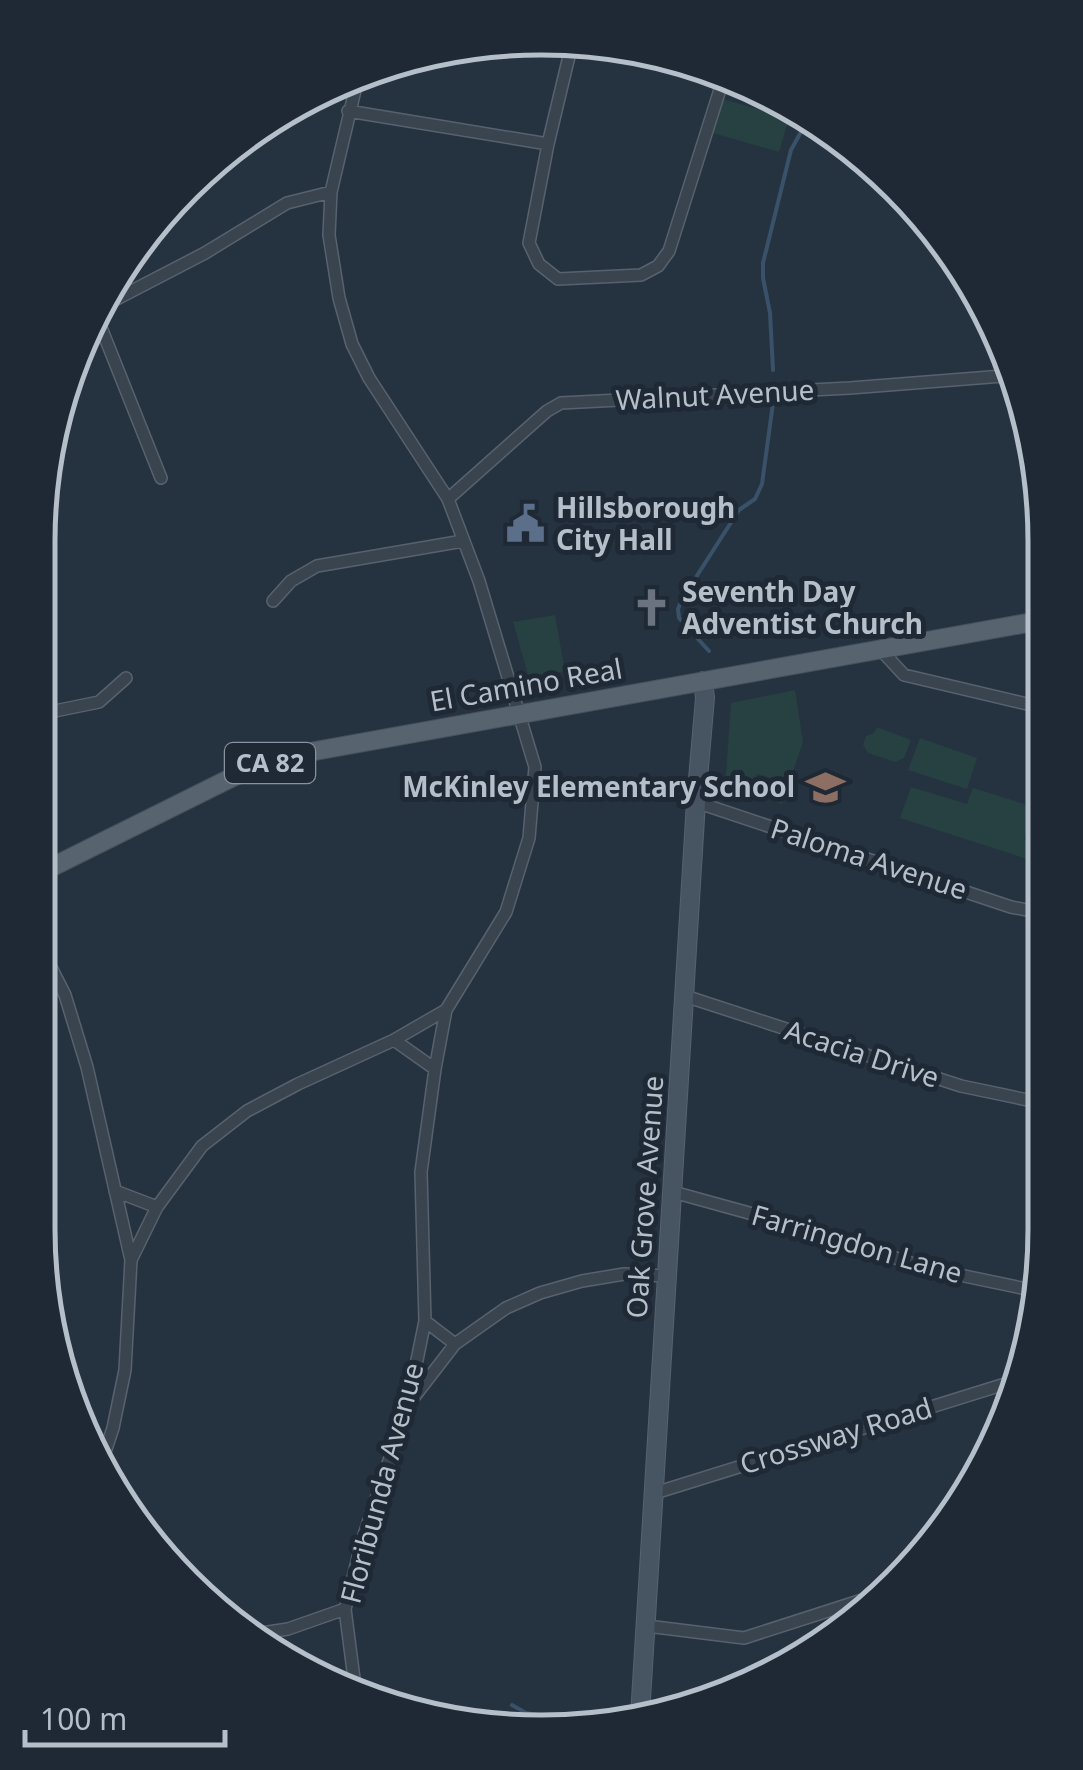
<svg xmlns="http://www.w3.org/2000/svg" width="1083" height="1770" viewBox="0 0 1083 1770" font-family="'Noto Sans',sans-serif">
  <style>
    .green { fill: #274041 }
    .lines { fill: none; stroke-linecap: round; stroke-linejoin: round }
    .stream { stroke: #3a5269; stroke-width: 4 }
    .street-casing { stroke: #57626d; stroke-width: 14 }
    .secondary-casing { stroke: #57626d; stroke-width: 20 }
    .primary-casing { stroke: #45505c; stroke-width: 20 }
    .street { stroke: #39444f; stroke-width: 11 }
    .secondary { stroke: #475462; stroke-width: 18 }
    .primary { stroke: #57636f; stroke-width: 18 }
    .labels { text-anchor: middle; stroke-width: 10; stroke-linejoin: round; paint-order: stroke }
    .shield { fill: #1e2935; stroke: #88929d; stroke-width: 2.5 }
    .shield-label { font-size: 25px; font-weight: bold; fill: #b5bfca }
    .street-label { font-size: 28px; fill: #b5bfca; stroke: #1e2935 }
    .poi-label { font-size: 28px; font-weight: bold; fill: #b5bfca; stroke: #1e2935; text-anchor: start }
    .rim { fill: none; stroke: #b5bfca; stroke-width: 5 }
  </style>
  <rect width="100%" height="100%" fill="#253340"/>
  <path class="green" d="M 723,99 L 789,118 L 779,152 L 713,133 Z
    M 555,615 L 565,671 L 529,678 L 513,622 Z
    M 795,690 L 803,742 L 782,804 L 772,801 L 780,781 L 757,774 L 752,798 L 725,787 L 731,703 Z
    M 877,727 L 911,740 L 904,758 L 895,762 L 868,753 L 863,745 L 866,736 L 874,733 Z
    M 920,738 L 977,758 L 967,789 L 908,770 Z
    M 911,787 L 967,804 L 973,788 L 1024,804 L 1030,812 L 1024,839 L 1035,841 L 1030,860 L 900,818 Z"/>
  <g class="lines">
    <path class="stream" d="M 773,370 L 770,313 L 763,278 L 763,263 L 791,150 L 807,121
      M 709,651 L 679,618 L 678,609 L 682,599 L 739,510 L 755,499 L 762,484 L 773,403
      M 512,1705 L 526,1713 L 541,1716 L 562,1729"/>
    <defs>
      <path id="street" d="M 571,48 L 548,144 L 529,243 L 539,264 L 558,279 L 641,275 L 658,266 L 669,251 L 723,80
        M 348,111 L 548,144
        M 99,308 L 205,253 L 287,203 L 331,192
        M 96,315 L 161,478
        M 448,499 L 547,411 L 561,403 L 850,388 L 1016,375
        M 273,601 L 291,581 L 317,566 L 463,541
        M 880,649 L 904,675 L 1044,708
        M 40,714 L 99,702 L 126,678
        M 696,802 L 1011,907 L 1043,913
        M 39,944 L 65,995 L 87,1067 L 131,1260 L 125,1370 L 113,1428 L 102,1461
        M 685,996 L 961,1086 L 1042,1103
        M 394,1040 L 435,1069
        M 115,1191 L 157,1207
        M 673,1192 L 807,1229 L 926,1268 L 1041,1292
        M 131,1260 L 157,1207 L 202,1146 L 247,1111 L 298,1084 L 394,1040 L 446,1010
        M 425,1321 L 455,1344
        M 411,1401 L 455,1344 L 506,1308 L 540,1293 L 582,1281 L 624,1274 L 667,1276
        M 655,1493 L 1018,1380
        M 647,1626 L 744,1638 L 884,1593
        M 248,1635 L 288,1629 L 345,1609
        M 356,1694 L 345,1609 L 363,1538 L 408,1404 L 425,1321 L 421,1172 L 435,1069 L 446,1010 L 506,912 L 529,838 L 535,767 L 479,581 L 448,499 L 369,378 L 352,344 L 339,298 L 329,235 L 331,192 L 357,82"/>
      <path id="secondary" d="M 640,1716 L 696,802 L 705,698 L 703,681"/>
      <path id="primary" d="M 40,873 L 233,777 L 259,767 L 315,751 L 1044,620"/>
    </defs>
    <use href="#street" class="street-casing"/>
    <use href="#secondary" class="secondary-casing"/>
    <use href="#primary" class="primary-casing"/>
    <use href="#street" class="street"/>
    <use href="#secondary" class="secondary"/>
    <use href="#primary" class="primary"/>
  </g>
  <defs>
    <symbol id="civic-bare" viewBox="-9 -9 18 18"><path d="M-.6-6.5H3V-4.5H.6V-3L4-1V1h2V6H-6V1h2V-1L-.6-3ZM-1.2 2.5V6h2.4V2.5Z" fill="#5c6f8a" stroke="#1e2935" stroke-width="2.5" paint-order="stroke"/></symbol>
    <symbol id="church-bare" viewBox="-9 -9 18 18"><path d="M-1.2-6h2.4v3.5h3.3v2.4h-3.3V6h-2.4V-.1h-3.3v-2.4h3.3Z" fill="#6b7280" stroke="#1e2935" stroke-width="2.5" paint-order="stroke"/></symbol>
    <symbol id="school-bare" viewBox="-9 -9 18 18"><path d="M0-5L7-2L0 1L-7-2ZM-4 1L0 2.5L4 1V4Q0 6-4 4Z" fill="#8d6e63" stroke="#1e2935" stroke-width="2.5" paint-order="stroke"/></symbol>
  </defs>
  <g fill-rule="evenodd">
    <use href="#civic-bare" x="498" y="496" width="55" height="55"/>
    <use href="#church-bare" x="624" y="580" width="55" height="55"/>
    <use href="#school-bare" x="798" y="760" width="55" height="55"/>
  </g>
  <g class="labels">
    <rect class="shield" x="225" y="743" width="90" height="40" rx="8"/>
    <g class="shield-label">
      <text x="270" y="772">CA 82</text>
    </g>
    <g class="street-label">
      <text transform="translate(715 395) rotate(-3)" y="10">Walnut Avenue</text>
      <text transform="translate(526 685) rotate(-10)" y="10">El Camino Real</text>
      <text transform="translate(869 859) rotate(18)" y="10">Paloma Avenue</text>
      <text transform="translate(862 1054) rotate(18)" y="10">Acacia Drive</text>
      <text transform="translate(645 1197) rotate(-86)" y="10">Oak Grove Avenue</text>
      <text transform="translate(857 1244) rotate(16)" y="10">Farringdon Lane</text>
      <text transform="translate(836 1436) rotate(-17)" y="10">Crossway Road</text>
      <text transform="translate(382 1483) rotate(-75)" y="10">Floribunda Avenue</text>
    </g>
    <g class="poi-label">
      <text x="556" y="518">Hillsborough<tspan x="556" dy="32">City Hall</tspan></text>
      <text x="682" y="602">Seventh Day<tspan x="682" dy="32">Adventist Church</tspan></text>
      <text x="795" y="797" text-anchor="end">McKinley Elementary School</text>
    </g>
  </g>
  <path d="M0 0H1083V1770H0ZM541 55H542A486 486 0 0 1 1028 541V1229A486 486 0 0 1 542 1715H541A486 486 0 0 1 55 1229V541A486 486 0 0 1 541 55Z" fill="#1e2935" fill-rule="evenodd"/>
  <path class="rim" d="M541 55H542A486 486 0 0 1 1028 541V1229A486 486 0 0 1 542 1715H541A486 486 0 0 1 55 1229V541A486 486 0 0 1 541 55Z"/>
  <path d="M25 1730v15h200v-15" fill="none" stroke="#b5bfca" stroke-width="5"/>
  <text x="40" y="1730" font-size="30" fill="#b5bfca" stroke="#1e2935" stroke-width="8" paint-order="stroke">100 m</text>
</svg>
